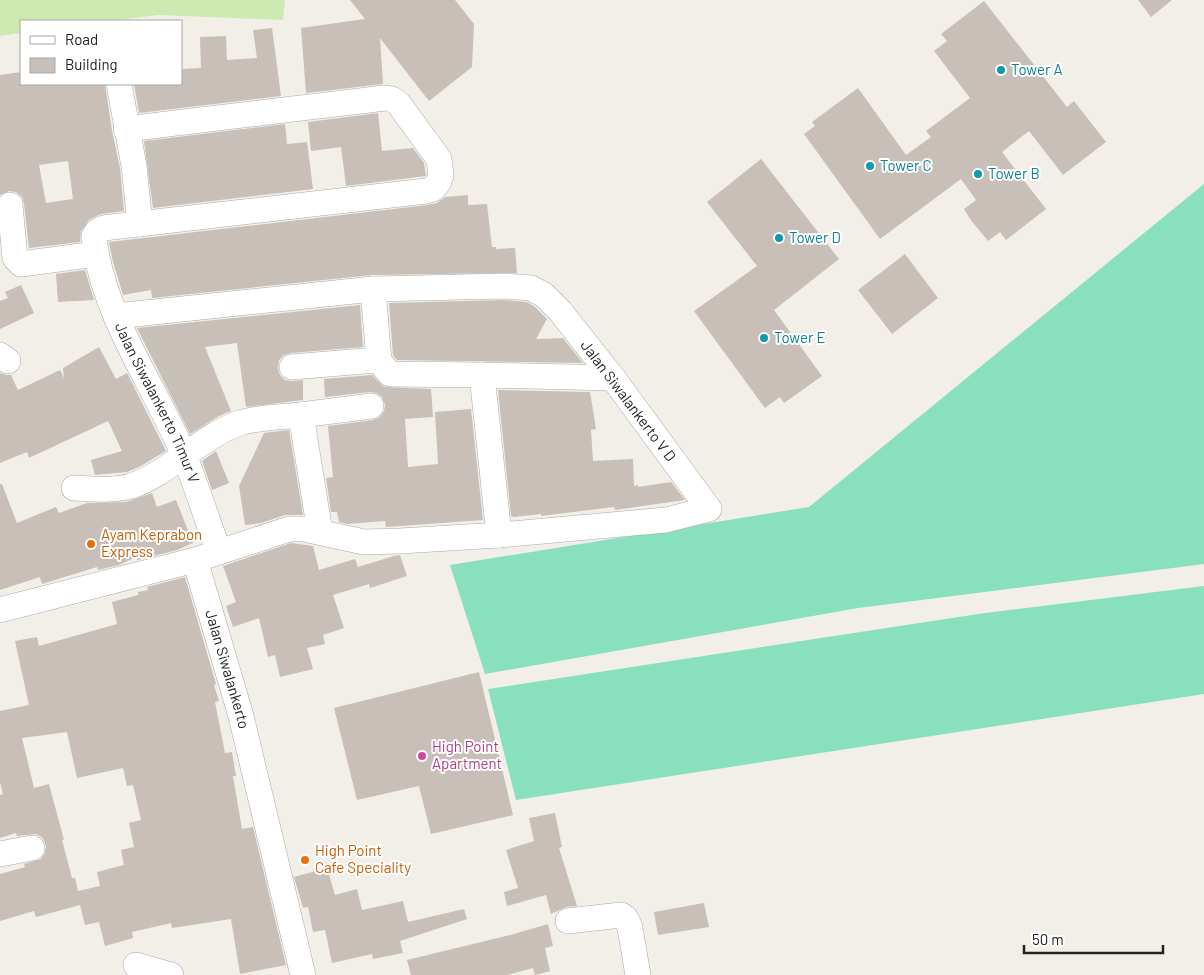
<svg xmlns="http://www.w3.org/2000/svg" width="1204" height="975" viewBox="0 0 1204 975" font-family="Barlow,sans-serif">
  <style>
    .grass { fill: #cdebb0 }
    .pitch { fill: #88e0be }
    .building { fill: #c7bfb8; fill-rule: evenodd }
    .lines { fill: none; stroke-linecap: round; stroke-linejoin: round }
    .minor-casing { stroke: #a9a9a9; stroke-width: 26 }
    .minor { stroke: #fff; stroke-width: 25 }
    .culture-dot { fill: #0f9aa8; stroke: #fff; stroke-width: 2 }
    .food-dot { fill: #e8710a; stroke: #fff; stroke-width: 2 }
    .hotel-dot { fill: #d1479c; stroke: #fff; stroke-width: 2 }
    .labels { text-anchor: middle; stroke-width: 4; stroke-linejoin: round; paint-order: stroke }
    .culture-label { font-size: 15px; fill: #0d838f; stroke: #fff; text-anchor: start }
    .street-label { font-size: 15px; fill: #222; stroke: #fff }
    .food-label { font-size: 15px; fill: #c56008; stroke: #fff; text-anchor: start }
    .hotel-label { font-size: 15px; fill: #b23c85; stroke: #fff; text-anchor: start }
  </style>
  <rect width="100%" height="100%" fill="#f2efe9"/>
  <path class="grass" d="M 0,0 L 285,0 L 283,20 L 158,15 L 111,21 L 21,21 L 21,33 L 0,36 Z"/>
  <path class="pitch" d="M 1204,184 L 1204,564 L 858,608 L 485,674 L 450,565 L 809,507 Z
    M 1204,586 L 1204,694 L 516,800 L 488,689 L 985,613 Z"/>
  <path class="building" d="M 350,0 L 455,0 L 474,24 L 472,67 L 429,101 L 380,38 L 383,84 L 306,93 L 301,28 L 365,19 Z
    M 1138,0 L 1172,0 L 1151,17 Z
    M 984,1 L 1067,107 L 1074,101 L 1106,142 L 1063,175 L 1029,131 L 1002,152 L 1046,209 L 1006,240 L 1000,232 L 988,241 L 970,219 L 964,209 L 976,200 L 961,179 L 880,239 L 804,134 L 815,126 L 812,122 L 858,88 L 906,155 L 931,137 L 926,131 L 970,98 L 934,51 L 947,41 L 941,34 Z
    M 272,28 L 281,96 L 139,113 L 134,84 L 181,84 L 181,69 L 201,68 L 200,37 L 226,36 L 227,60 L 257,58 L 253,30 Z
    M 21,72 L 21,84 L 105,84 L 112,131 L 120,168 L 124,211 L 101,214 L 90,219 L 81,231 L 80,242 L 29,248 L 24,204 L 22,197 L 16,192 L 9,191 L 0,195 L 0,75 ZM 68,161 L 73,199 L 46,203 L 39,165 Z
    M 378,113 L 382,151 L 413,148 L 424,163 L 426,176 L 346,186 L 341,147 L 311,151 L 308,122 Z
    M 285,124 L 287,144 L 307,142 L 313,189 L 153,208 L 144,141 Z
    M 761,159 L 839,259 L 774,310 L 822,376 L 784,403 L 780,397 L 765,408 L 694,311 L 757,266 L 707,202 Z
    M 468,195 L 468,205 L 487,204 L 492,247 L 496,247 L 496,249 L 515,248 L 517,273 L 372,275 L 152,298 L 151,290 L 123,295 L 113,262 L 109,242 L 428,205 L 437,203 L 445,197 Z
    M 905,254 L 938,298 L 892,334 L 858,290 Z
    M 85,270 L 94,300 L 58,302 L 56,274 Z
    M 21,285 L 34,313 L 0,329 L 0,301 L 8,298 L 5,292 Z
    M 504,300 L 527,302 L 535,307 L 547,319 L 536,339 L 563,338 L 583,363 L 397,360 L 393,355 L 389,303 Z
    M 360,305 L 363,347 L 291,353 L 284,355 L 279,360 L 278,369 L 280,375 L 285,380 L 293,381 L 303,380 L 303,400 L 246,407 L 237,343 L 205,347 L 231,411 L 219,416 L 190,434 L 137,328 Z
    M 99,347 L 116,379 L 127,373 L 166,451 L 139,467 L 127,472 L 95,475 L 91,460 L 122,451 L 108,421 L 29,458 L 27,452 L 0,463 L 0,373 L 6,375 L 11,375 L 18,390 L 60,370 L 64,378 L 63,368 Z
    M 372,375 L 384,387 L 431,389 L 433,417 L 405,419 L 408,467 L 438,464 L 435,412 L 471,409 L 483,520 L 386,527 L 385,521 L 347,524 L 339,522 L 337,512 L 331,512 L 326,478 L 333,477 L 328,426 L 373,420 L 380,417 L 384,411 L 385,405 L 382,397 L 376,393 L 370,392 L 325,397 L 324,379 Z
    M 498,390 L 590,392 L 596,429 L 591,430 L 593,461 L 633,459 L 634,486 L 638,485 L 638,487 L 671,482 L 685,500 L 615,510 L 614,507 L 541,516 L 541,514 L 514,517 L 511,516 Z
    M 289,430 L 303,515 L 285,515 L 261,523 L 245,525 L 239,486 L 264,433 Z
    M 216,451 L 229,483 L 212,490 L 202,461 Z
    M 0,484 L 2,484 L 17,523 L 56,507 L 59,513 L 87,503 L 126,502 L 152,493 L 157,507 L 176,500 L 193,543 L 177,550 L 137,560 L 136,557 L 119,565 L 98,570 L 97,567 L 42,584 L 40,577 L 0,590 Z
    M 291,543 L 313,546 L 319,570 L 355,559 L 358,567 L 394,556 L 400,555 L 407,576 L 370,588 L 369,584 L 333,595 L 344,628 L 323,635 L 325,644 L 307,648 L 313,669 L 280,677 L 275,655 L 268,657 L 259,618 L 233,627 L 226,606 L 236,602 L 223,566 Z
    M 185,577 L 216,684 L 214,685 L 219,701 L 215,702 L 225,753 L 232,752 L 236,776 L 233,776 L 242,829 L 253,827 L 286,965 L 240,974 L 231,919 L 172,928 L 171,923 L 132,932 L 133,938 L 105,946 L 99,922 L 85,925 L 80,905 L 36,917 L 34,911 L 0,921 L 0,874 L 25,867 L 24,864 L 41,859 L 45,853 L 46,846 L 43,838 L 36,834 L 17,836 L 16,833 L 0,838 L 0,795 L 3,794 L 0,782 L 0,711 L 29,705 L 15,641 L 37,637 L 39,646 L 117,624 L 112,602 L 138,595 L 138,592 L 148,590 L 147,587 ZM 67,732 L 77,778 L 123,768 L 127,786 L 133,785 L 141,820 L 129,823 L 134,847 L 121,850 L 124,865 L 97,872 L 100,886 L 78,891 L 75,878 L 72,878 L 62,840 L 64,840 L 49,784 L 34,788 L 22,738 Z
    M 479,672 L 513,815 L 431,834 L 419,786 L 357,800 L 334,708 Z
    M 555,813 L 562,847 L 559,848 L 577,906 L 566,907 L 551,914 L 546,895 L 507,906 L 504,892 L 518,888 L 506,850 L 534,841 L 529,818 Z
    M 327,868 L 335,895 L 357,889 L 362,910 L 403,901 L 408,922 L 464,909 L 467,919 L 400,941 L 403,953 L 373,959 L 372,954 L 332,963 L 325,930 L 313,932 L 308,907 L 303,908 L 294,877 Z
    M 704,903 L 709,927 L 658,935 L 654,912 Z
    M 548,924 L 553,946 L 545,948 L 550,971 L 535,975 L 533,968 L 507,975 L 411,975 L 407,960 L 514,934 Z"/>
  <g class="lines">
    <defs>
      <g id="minor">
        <path d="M 119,84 L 134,166 L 140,224"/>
        <path id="s1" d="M 126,129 L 385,98 L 392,99 L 398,103 L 439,159 L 441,176 L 438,183 L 433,189 L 426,191 L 112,227 C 104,228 97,228 94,237 C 102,314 154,385 184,455 C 197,487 207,520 219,552"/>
        <path d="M 10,205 L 15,258 L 21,264 L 96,254"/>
        <path d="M 373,289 L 379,361"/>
        <path d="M 0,355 L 8,361"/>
        <path d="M 292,367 L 376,360 L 379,361 L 390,374 L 482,375 L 613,378"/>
        <path d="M 482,375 L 499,535"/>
        <path d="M 301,415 L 371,406"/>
        <path d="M 74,488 C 92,489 113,491 131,486 C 168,474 203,435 240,423 C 259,417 281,417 301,415 L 320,532"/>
        <path id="s2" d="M 195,560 L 241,716 L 303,975"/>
        <path d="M 0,610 L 195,560 L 289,529 L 304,529 L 364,542 L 400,541 L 499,535 L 666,520 L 709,509 L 613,378 L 560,311 L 544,295 L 531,288 L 504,286 L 373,289 L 116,316"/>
        <path d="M 0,854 L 32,848"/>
        <path d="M 568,921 L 621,915 C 627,918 628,922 630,928 L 638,975"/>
        <path d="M 136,965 L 171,975"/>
      </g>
    </defs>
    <use href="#minor" class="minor-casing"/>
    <use href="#minor" class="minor"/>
  </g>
  <g class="culture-dot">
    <circle cx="1001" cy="70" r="5"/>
    <circle cx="870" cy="166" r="5"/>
    <circle cx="978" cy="174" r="5"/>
    <circle cx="779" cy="238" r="5"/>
    <circle cx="764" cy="338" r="5"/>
  </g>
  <g class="food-dot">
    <circle cx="91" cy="544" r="5"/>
    <circle cx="305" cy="860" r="5"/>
  </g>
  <circle class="hotel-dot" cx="422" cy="756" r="5"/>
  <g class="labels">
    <g class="culture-label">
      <text x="1011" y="75">Tower A</text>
      <text x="880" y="171">Tower C</text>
      <text x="988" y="179">Tower B</text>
      <text x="789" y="243">Tower D</text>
      <text x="774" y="343">Tower E</text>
    </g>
    <g class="street-label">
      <text transform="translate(628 401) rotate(53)" y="5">Jalan Siwalankerto V D</text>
      <text dy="5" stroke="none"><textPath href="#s1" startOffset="901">Jalan Siwalankerto Timur V</textPath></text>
      <text dy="5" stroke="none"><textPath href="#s2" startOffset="114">Jalan Siwalankerto</textPath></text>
    </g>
    <g class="food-label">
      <text x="101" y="540">Ayam Keprabon<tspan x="101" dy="17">Express</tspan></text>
      <text x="315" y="856">High Point<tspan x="315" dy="17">Cafe Speciality</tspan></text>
    </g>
    <g class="hotel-label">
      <text x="432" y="752">High Point<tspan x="432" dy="17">Apartment</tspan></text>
    </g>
  </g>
  <rect x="20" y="20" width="162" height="65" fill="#ffffff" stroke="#a7a7a7"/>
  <rect x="30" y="36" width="25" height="8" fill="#ffffff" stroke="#a7a7a7"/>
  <text x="65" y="45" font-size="15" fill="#222222">Road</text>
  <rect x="30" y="58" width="25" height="15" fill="#c7bfb8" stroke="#a7a7a7"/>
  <text x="65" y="70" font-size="15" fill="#222222">Building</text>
  <path d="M1024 945v8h139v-8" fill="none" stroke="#222222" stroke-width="2.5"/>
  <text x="1032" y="945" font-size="15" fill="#222222" stroke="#ffffff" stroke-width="4" paint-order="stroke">50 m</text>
</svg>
